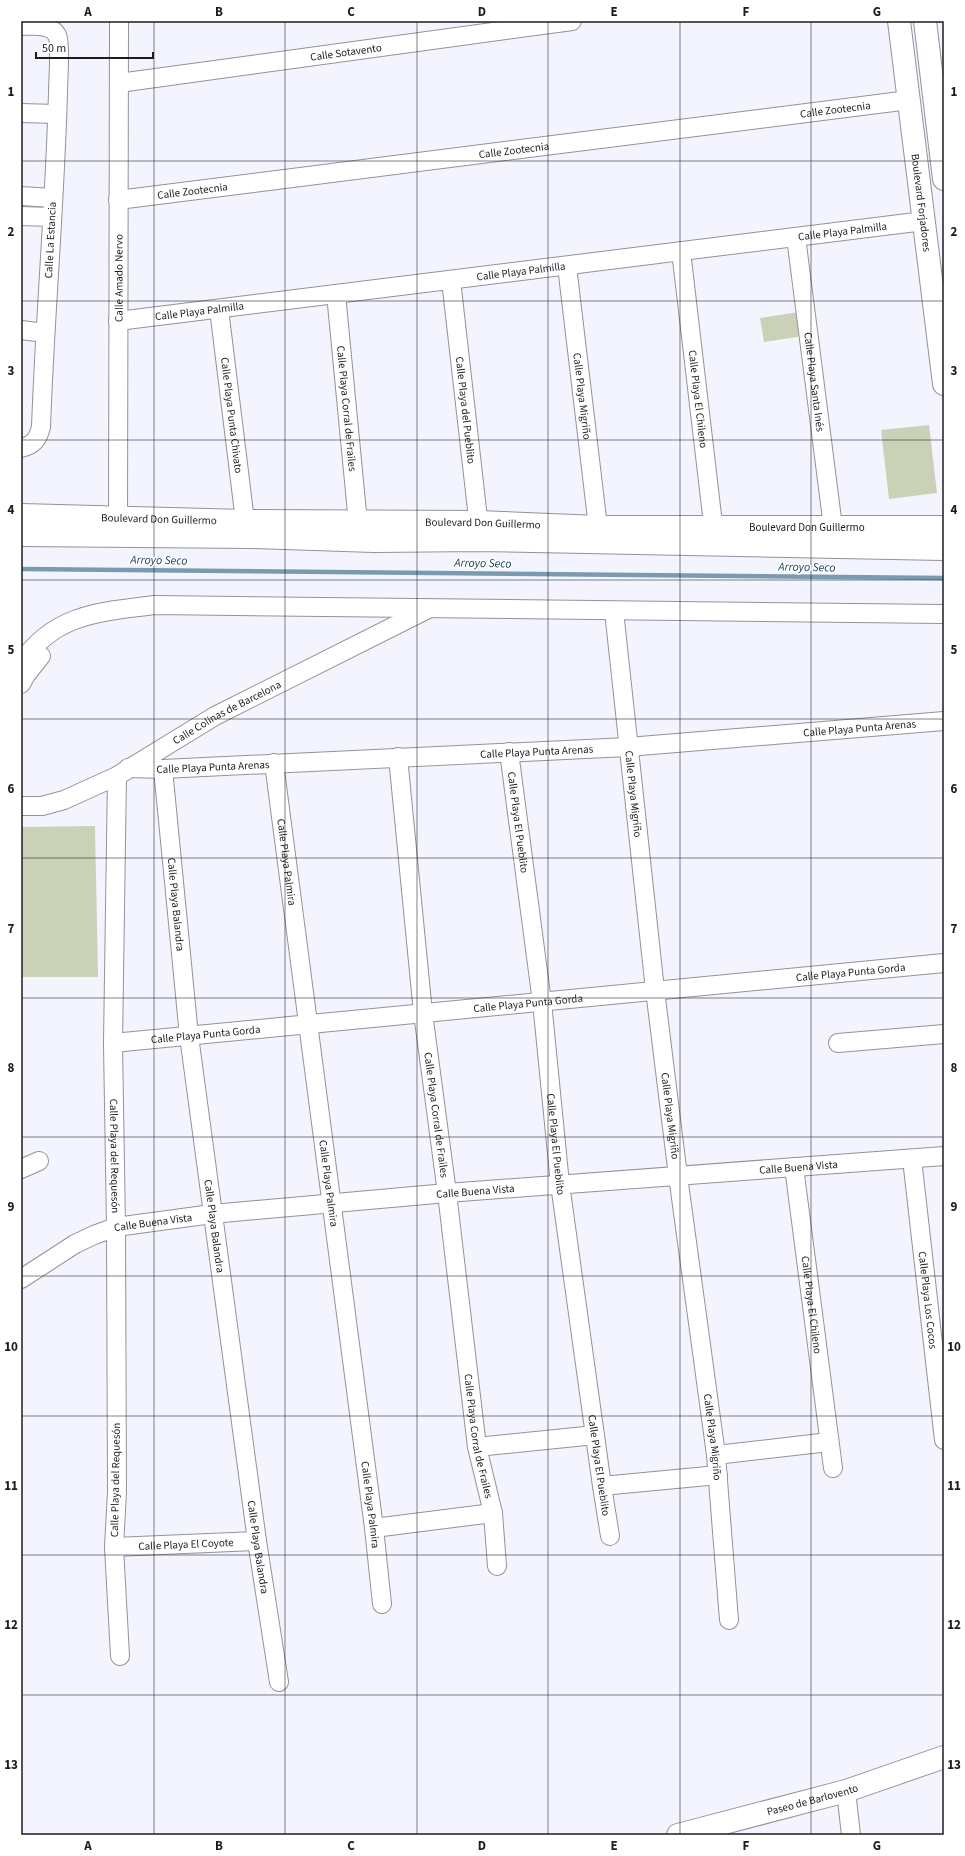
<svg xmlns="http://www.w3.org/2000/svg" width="965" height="1856" viewBox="0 0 965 1856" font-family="'Source Sans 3',sans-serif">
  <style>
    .green { fill: #cad1b7 }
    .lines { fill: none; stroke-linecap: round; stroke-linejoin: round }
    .stream { stroke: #799bad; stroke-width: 4.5 }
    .street-casing { stroke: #92929c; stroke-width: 20 }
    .secondary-casing { stroke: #92929c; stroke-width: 24 }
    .street { stroke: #fff; stroke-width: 18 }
    .secondary { stroke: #fff; stroke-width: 22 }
    .grid { fill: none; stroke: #1c1c20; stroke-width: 1; stroke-opacity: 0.55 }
    .labels { text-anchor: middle; stroke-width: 3; stroke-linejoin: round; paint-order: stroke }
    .street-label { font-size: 11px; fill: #1c1c20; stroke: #fff }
    .water-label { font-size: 12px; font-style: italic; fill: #103f54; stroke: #fff }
    .neatline { fill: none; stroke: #1c1c20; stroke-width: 1.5 }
    .grid-label { font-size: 13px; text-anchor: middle; font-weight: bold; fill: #1c1c20 }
  </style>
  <rect width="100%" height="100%" fill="#f3f4fe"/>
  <path class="green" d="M 799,312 L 803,336 L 764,342 L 760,318 Z
    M 929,425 L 937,493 L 889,499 L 881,430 Z
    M 95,826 L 98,977 L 21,977 L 21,827 Z"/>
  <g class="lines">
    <path class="stream" d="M 21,569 L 944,578"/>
    <defs>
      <g id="street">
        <path d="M 21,26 C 32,26 51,23 57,35 C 61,43 58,82 58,92 C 55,204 45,315 41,427 C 38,439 34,445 21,448"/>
        <path id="s1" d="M 119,83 L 572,21"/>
        <path d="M 21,113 L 57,114"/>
        <path d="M 21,196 L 53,198"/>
        <path id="s2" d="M 118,200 L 909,100"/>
        <path d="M 21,216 L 51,217"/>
        <path id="s3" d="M 796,237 L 833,527"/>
        <path id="s4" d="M 681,251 L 715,541"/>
        <path id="s5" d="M 567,266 L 598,527"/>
        <path id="s6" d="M 451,280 L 480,536"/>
        <path id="s7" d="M 336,294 L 358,523"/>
        <path id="s8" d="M 219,309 L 245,521"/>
        <path id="s9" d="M 118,321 L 924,221"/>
        <path d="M 21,330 L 45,333"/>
        <path id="s10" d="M 118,531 L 119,21"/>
        <path id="s11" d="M 614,611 L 655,990 L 678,1176 L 716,1455 L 729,1620"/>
        <path d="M 21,663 C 55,613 101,612 155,605 L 944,614"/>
        <path d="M 21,684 L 26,675 L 41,656"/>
        <path id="s12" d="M 509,752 L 542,1002 L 560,1184 L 602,1486 L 610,1536"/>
        <path id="s13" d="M 398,757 L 423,1013 L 447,1193 L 477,1447 L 493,1513 L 497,1566"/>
        <path id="s14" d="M 274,763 L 374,1528 L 382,1604"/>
        <path id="s15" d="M 128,768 L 163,769 L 628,747 L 944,721"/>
        <path id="s16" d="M 163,769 L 189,1036 L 257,1541 L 279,1682"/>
        <path id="s17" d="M 117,776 L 113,1043 L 116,1227 L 117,1492 L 114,1547 L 120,1656"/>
        <path id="s18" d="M 21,806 L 42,806 L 64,800 L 117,776 L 215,716 L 428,609"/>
        <path id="s19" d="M 113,1043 L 944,963"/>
        <path d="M 838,1043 L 944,1034"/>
        <path id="s20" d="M 912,1159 L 944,1440"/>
        <path id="s21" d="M 794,1167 L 833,1468"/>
        <path d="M 21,1169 L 39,1161"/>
        <path id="s22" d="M 21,1279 L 75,1244 L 94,1235 L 116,1227 L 212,1214 L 447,1193 L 944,1156"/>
        <path d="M 477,1447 L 595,1435"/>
        <path d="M 716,1455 L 829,1442"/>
        <path d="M 602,1486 L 718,1475"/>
        <path d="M 374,1528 L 493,1513"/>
        <path id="s23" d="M 114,1547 L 257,1541"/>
        <path d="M 846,1791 L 851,1835"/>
      </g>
      <g id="secondary">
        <path id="s24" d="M 899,21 L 944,384"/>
        <path d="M 925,21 L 944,179"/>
        <path id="s25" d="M 21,515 L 245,521 L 479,522 L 598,527 L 944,527"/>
        <path d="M 21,535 L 252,537 L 374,541 L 480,540 L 944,549"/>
        <path id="s26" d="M 678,1835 L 846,1791 L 944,1757"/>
      </g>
    </defs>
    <use href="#street" class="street-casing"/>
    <use href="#secondary" class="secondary-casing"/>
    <use href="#street" class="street"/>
    <use href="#secondary" class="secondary"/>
  </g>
  <path class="grid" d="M 154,21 L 154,1835M 285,21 L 285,1835M 417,21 L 417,1835M 548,21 L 548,1835M 680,21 L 680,1835M 811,21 L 811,1835M 21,161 L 944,161M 21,301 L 944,301M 21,440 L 944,440M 21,580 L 944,580M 21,719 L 944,719M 21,858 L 944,858M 21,998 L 944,998M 21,1137 L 944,1137M 21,1276 L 944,1276M 21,1416 L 944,1416M 21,1555 L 944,1555M 21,1695 L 944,1695"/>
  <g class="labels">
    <g class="street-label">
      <text dy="4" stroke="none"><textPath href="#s1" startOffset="229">Calle Sotavento</textPath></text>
      <text dy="4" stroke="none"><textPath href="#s2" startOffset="723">Calle Zootecnia</textPath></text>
      <text dy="4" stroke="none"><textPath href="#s2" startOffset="399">Calle Zootecnia</textPath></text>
      <text dy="4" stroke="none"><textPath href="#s2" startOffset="75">Calle Zootecnia</textPath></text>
      <text dy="4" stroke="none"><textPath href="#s24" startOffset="183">Boulevard Forjadores</textPath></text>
      <text dy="4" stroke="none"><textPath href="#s9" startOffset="730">Calle Playa Palmilla</textPath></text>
      <text transform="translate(50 240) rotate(-87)" y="4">Calle La Estancia</text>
      <text dy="4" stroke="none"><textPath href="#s9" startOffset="406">Calle Playa Palmilla</textPath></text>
      <text dy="4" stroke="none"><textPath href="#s10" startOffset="253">Calle Amado Nervo</textPath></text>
      <text dy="4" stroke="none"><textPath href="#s9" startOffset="82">Calle Playa Palmilla</textPath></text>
      <text dy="4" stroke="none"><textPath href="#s3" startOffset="146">Calle Playa Santa Inés</textPath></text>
      <text dy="4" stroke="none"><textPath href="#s5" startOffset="131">Calle Playa Migriño</textPath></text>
      <text dy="4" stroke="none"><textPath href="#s4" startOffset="149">Calle Playa El Chileno</textPath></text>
      <text dy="4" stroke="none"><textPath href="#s7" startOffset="115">Calle Playa Corral de Frailes</textPath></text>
      <text dy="4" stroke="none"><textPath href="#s6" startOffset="131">Calle Playa del Pueblito</textPath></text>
      <text dy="4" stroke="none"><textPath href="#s8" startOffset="107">Calle Playa Punta Chivato</textPath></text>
      <text dy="4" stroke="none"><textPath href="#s25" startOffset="138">Boulevard Don Guillermo</textPath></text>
      <text dy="4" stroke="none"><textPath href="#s25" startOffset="462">Boulevard Don Guillermo</textPath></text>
      <text dy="4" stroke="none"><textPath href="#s25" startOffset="786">Boulevard Don Guillermo</textPath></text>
      <text dy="4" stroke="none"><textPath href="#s18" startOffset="229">Calle Colinas de Barcelona</textPath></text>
      <text dy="4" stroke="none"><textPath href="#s15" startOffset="733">Calle Playa Punta Arenas</textPath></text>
      <text dy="4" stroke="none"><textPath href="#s15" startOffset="409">Calle Playa Punta Arenas</textPath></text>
      <text dy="4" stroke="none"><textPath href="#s15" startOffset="85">Calle Playa Punta Arenas</textPath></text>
      <text dy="4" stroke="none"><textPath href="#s11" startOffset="184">Calle Playa Migriño</textPath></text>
      <text dy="4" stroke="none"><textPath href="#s12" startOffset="71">Calle Playa El Pueblito</textPath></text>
      <text dy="4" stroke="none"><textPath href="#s14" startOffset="100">Calle Playa Palmira</textPath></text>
      <text dy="4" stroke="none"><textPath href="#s16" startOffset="136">Calle Playa Balandra</textPath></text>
      <text dy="4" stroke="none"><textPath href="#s19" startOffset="741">Calle Playa Punta Gorda</textPath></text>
      <text dy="4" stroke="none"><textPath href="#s19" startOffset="417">Calle Playa Punta Gorda</textPath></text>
      <text dy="4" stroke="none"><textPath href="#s19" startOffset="93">Calle Playa Punta Gorda</textPath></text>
      <text dy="4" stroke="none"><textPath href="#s13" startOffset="360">Calle Playa Corral de Frailes</textPath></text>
      <text dy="4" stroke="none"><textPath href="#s11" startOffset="508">Calle Playa Migriño</textPath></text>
      <text dy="4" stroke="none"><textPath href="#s12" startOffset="395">Calle Playa El Pueblito</textPath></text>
      <text dy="4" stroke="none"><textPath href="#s17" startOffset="380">Calle Playa del Requesón</textPath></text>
      <text dy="4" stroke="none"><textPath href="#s22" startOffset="794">Calle Buena Vista</textPath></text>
      <text dy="4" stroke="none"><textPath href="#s14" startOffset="424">Calle Playa Palmira</textPath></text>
      <text dy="4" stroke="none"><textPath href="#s22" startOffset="470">Calle Buena Vista</textPath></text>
      <text dy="4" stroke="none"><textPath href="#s22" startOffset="146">Calle Buena Vista</textPath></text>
      <text dy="4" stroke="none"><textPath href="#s16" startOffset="460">Calle Playa Balandra</textPath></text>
      <text dy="4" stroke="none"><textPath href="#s20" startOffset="142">Calle Playa Los Cocos</textPath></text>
      <text dy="4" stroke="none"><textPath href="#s21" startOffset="139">Calle Playa El Chileno</textPath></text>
      <text dy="4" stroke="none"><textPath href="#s13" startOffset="684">Calle Playa Corral de Frailes</textPath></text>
      <text dy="4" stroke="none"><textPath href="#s11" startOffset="832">Calle Playa Migriño</textPath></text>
      <text dy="4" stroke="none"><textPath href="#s12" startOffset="719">Calle Playa El Pueblito</textPath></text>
      <text transform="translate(115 1480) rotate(-89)" y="4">Calle Playa del Requesón</text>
      <text dy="4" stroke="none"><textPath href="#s14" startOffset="748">Calle Playa Palmira</textPath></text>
      <text dy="4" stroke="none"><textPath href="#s23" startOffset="72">Calle Playa El Coyote</textPath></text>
      <text dy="4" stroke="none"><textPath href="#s16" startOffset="784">Calle Playa Balandra</textPath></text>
      <text dy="4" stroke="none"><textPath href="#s26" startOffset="139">Paseo de Barlovento</textPath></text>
    </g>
    <g class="water-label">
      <text transform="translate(159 560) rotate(1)" y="4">Arroyo Seco</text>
      <text transform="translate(483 563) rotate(1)" y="4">Arroyo Seco</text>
      <text transform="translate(807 567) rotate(1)" y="4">Arroyo Seco</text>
    </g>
  </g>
  <rect width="965" height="1856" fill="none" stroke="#ffffff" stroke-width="44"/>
  <path d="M36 52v6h117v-6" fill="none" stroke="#1c1c20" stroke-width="2"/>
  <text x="42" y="52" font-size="12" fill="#1c1c20" stroke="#ffffff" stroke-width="3" paint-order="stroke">50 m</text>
  <rect x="22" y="22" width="921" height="1812" class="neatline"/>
  <g class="grid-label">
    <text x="88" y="16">A</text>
    <text x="219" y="16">B</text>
    <text x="351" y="16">C</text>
    <text x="482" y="16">D</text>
    <text x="614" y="16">E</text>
    <text x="746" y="16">F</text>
    <text x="877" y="16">G</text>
    <text x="11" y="96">1</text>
    <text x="954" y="96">1</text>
    <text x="11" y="236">2</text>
    <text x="954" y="236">2</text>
    <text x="11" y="375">3</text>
    <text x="954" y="375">3</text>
    <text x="11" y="514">4</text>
    <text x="954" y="514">4</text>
    <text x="11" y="654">5</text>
    <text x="954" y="654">5</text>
    <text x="11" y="793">6</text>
    <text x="954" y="793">6</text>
    <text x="11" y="933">7</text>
    <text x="954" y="933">7</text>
    <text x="11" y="1072">8</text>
    <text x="954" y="1072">8</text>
    <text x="11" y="1211">9</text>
    <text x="954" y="1211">9</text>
    <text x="11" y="1351">10</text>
    <text x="954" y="1351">10</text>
    <text x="11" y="1490">11</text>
    <text x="954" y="1490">11</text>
    <text x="11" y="1629">12</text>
    <text x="954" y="1629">12</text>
    <text x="11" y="1769">13</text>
    <text x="954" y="1769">13</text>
    <text x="88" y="1850">A</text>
    <text x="219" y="1850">B</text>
    <text x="351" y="1850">C</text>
    <text x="482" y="1850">D</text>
    <text x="614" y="1850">E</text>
    <text x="746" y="1850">F</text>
    <text x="877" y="1850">G</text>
  </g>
</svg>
